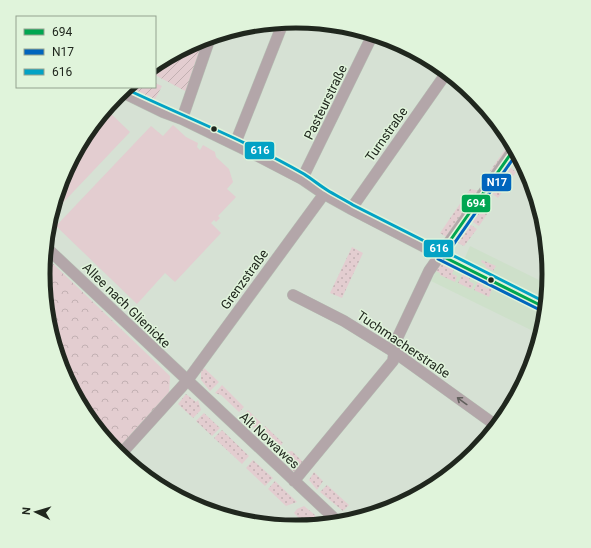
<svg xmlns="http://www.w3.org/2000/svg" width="591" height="548" viewBox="0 0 591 548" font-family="Roboto,sans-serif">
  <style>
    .built { fill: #cee0ca }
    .grass { fill: url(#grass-dots) }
    .park { fill: url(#park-crowns) }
    .garden { fill: url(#garden-furrows) }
    .pitch { fill: #e3cdd0 }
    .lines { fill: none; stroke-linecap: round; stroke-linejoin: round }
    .minor-casing { stroke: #b6bfb4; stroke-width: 12 }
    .minor { stroke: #b3a6a9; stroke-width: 11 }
    .bus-1-casing { stroke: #e0f4db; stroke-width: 6 }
    .bus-2-casing { stroke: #e0f4db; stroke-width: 6 }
    .bus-3-casing { stroke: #e0f4db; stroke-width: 6 }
    .bus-1 { stroke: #00a651; stroke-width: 3 }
    .bus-2 { stroke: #0065bd; stroke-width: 3 }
    .bus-3 { stroke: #02a2c5; stroke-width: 3 }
    .oneway { stroke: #62605d }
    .bus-dot { fill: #20271e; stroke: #e0f4db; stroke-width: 1.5 }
    .labels { text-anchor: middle; stroke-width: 3; stroke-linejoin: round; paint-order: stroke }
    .street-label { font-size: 13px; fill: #20271e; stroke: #e0f4db }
    .rim { fill: none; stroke: #20271e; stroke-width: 5 }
    .line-badge { stroke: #e0f4db; stroke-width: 1.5 }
    .badge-label { font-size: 11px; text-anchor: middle; font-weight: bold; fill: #fff }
  </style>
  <defs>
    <pattern id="grass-dots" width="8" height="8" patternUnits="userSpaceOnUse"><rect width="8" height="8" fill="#e3cdd0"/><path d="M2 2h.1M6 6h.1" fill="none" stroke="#c2b0b2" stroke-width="1.8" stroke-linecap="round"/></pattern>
    <pattern id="park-crowns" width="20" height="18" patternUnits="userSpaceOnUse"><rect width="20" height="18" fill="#e3cdd0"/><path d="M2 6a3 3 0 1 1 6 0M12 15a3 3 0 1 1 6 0" fill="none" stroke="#c2b0b2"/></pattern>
    <pattern id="garden-furrows" width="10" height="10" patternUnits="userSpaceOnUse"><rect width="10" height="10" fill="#e3cdd0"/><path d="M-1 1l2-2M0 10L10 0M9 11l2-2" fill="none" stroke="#c2b0b2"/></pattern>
  </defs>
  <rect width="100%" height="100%" fill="#d6e1d4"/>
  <path class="built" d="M 470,246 L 547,284 L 537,333 L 431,281 L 441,261 L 464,260 Z"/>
  <path class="grass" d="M 508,145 L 510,149 L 493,173 L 490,171 Z
    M 508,166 L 516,172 L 498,198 L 490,192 Z
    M 470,189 L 481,191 L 448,238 L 440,233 Z
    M 487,195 L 492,207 L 479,226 L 470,220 Z
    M 468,223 L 477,229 L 464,246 L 455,242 Z
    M 352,247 L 363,253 L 342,298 L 330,293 Z
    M 482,260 L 496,266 L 493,271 L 485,267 L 486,265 L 481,262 Z
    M 445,264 L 451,268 L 452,266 L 455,267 L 452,274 L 457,276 L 455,282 L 440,275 L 440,273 L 436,271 L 440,265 Z
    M 464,272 L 472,275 L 469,281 L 474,284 L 471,289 L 458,283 Z
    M 479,279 L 484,281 L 483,287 L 488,289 L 489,287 L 492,289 L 489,297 L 474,290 Z
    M 204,368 L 219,382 L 210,391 L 201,380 L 201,372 Z
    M 222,385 L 244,407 L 239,412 L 221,395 L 215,393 Z
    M 186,394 L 196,402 L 198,400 L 201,410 L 193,418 L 178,404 Z
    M 248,410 L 261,423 L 256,429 L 242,416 Z
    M 204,413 L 220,428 L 212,436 L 196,421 Z
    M 265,426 L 283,443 L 277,449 L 259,432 Z
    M 222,430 L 249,456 L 242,464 L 214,438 Z
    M 292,451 L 305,464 L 298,471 L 293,472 L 288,460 L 281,453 Z
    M 253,460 L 273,478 L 265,486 L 246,468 Z
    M 314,472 L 323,481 L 317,490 L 309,480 Z
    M 275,481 L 297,502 L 286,506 L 268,489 Z
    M 327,485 L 349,505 L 343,511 L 320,492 Z
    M 304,506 L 315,515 L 315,521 L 313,523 L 306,525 L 294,513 L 297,509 Z"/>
  <path class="park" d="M 46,257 L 170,376 L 169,394 L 116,452 L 62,371 L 43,274 Z"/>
  <path class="garden" d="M 208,38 L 189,93 L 155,75 L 155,69 L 199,40 Z
    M 155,83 L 162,86 L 152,105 L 124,90 L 129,87 L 155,87 Z"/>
  <path class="pitch" d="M 107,110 L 130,132 L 56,210 L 55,209 L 62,177 Z
    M 173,125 L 186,137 L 198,143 L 197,147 L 200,150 L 203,145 L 215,152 L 216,157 L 229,169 L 233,182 L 227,189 L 236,197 L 218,216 L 220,218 L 216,222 L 214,220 L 211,223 L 221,233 L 175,282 L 165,273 L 137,304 L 56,226 L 151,126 L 163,136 Z"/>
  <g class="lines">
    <defs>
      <path id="minor" d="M 122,92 L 163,112 L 182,119 L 250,152 L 302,179 L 324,194 L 351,209 L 440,255 L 542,306
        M 182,119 L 210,38
        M 235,144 L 283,23
        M 302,179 L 372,36
        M 351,209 L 445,75
        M 48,249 L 335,519
        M 293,295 L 344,321 L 394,352 L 494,424
        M 120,455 L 187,381 L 324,194
        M 294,481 L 393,361 L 395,343 L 429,271 L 512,152"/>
    </defs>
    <use href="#minor" class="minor-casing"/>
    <use href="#minor" class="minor"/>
    <defs>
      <path id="bus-1" d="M 440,255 L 512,152
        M 440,255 L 542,306"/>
      <path id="bus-2" d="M 444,258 L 515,156
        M 438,259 L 540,310"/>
      <path id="bus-3" d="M 126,89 C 185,117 247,141 304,174 C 312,179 319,185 327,190 C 335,195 345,200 353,205 L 543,301"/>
    </defs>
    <use href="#bus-1" class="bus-1-casing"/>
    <use href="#bus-2" class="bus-2-casing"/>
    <use href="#bus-3" class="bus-3-casing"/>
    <use href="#bus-1" class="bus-1"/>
    <use href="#bus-2" class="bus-2"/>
    <use href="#bus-3" class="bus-3"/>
  </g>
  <defs><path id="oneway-shaft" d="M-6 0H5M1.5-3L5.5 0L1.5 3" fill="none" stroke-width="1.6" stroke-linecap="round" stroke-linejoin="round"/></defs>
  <use class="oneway" href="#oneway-shaft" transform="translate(462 401) rotate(-144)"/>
  <g class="bus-dot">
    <circle cx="214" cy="129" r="3.5"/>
    <circle cx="491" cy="280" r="3.5"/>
  </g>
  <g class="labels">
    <g class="street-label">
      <text transform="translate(325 102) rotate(-64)" y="5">Pasteurstraße</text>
      <text transform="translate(386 134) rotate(-55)" y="5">Turnstraße</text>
      <text transform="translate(244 279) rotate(-54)" y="5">Grenzstraße</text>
      <text transform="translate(127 305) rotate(44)" y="5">Allee nach Glienicke</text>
      <text transform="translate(404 344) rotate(34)" y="5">Tuchmacherstraße</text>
      <text transform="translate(270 440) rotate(43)" y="5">Alt Nowawes</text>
    </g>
  </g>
  <path d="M0 0H591V548H0ZM50 274a246 246 0 1 1 492 0a246 246 0 1 1-492 0Z" fill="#e0f4db" fill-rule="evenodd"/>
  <path class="rim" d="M50 274a246 246 0 1 1 492 0a246 246 0 1 1-492 0Z"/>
  <g class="line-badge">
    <rect x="244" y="141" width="31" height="19" rx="4" fill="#02a2c5"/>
    <rect x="481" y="173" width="31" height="19" rx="4" fill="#0065bd"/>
    <rect x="461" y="194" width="30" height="19" rx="4" fill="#00a651"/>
    <rect x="423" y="239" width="31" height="19" rx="4" fill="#02a2c5"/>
  </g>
  <g class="badge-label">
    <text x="260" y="154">616</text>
    <text x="497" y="186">N17</text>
    <text x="476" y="207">694</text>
    <text x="439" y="252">616</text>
  </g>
  <rect x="16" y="16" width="140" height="72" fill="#e0f4db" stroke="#93a28f"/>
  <rect x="24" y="29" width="20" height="6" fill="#00a651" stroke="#93a28f"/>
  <text x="52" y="36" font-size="12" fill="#20271e">694</text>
  <rect x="24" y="49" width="20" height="6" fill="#0065bd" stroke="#93a28f"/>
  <text x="52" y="56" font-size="12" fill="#20271e">N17</text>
  <rect x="24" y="69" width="20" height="6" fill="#02a2c5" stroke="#93a28f"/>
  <text x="52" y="76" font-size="12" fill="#20271e">616</text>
  <g transform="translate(36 512) rotate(275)" stroke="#e0f4db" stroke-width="3" paint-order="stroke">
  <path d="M0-3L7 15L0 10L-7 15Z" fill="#20271e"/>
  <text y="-6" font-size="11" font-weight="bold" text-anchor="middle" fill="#20271e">N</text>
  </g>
</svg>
